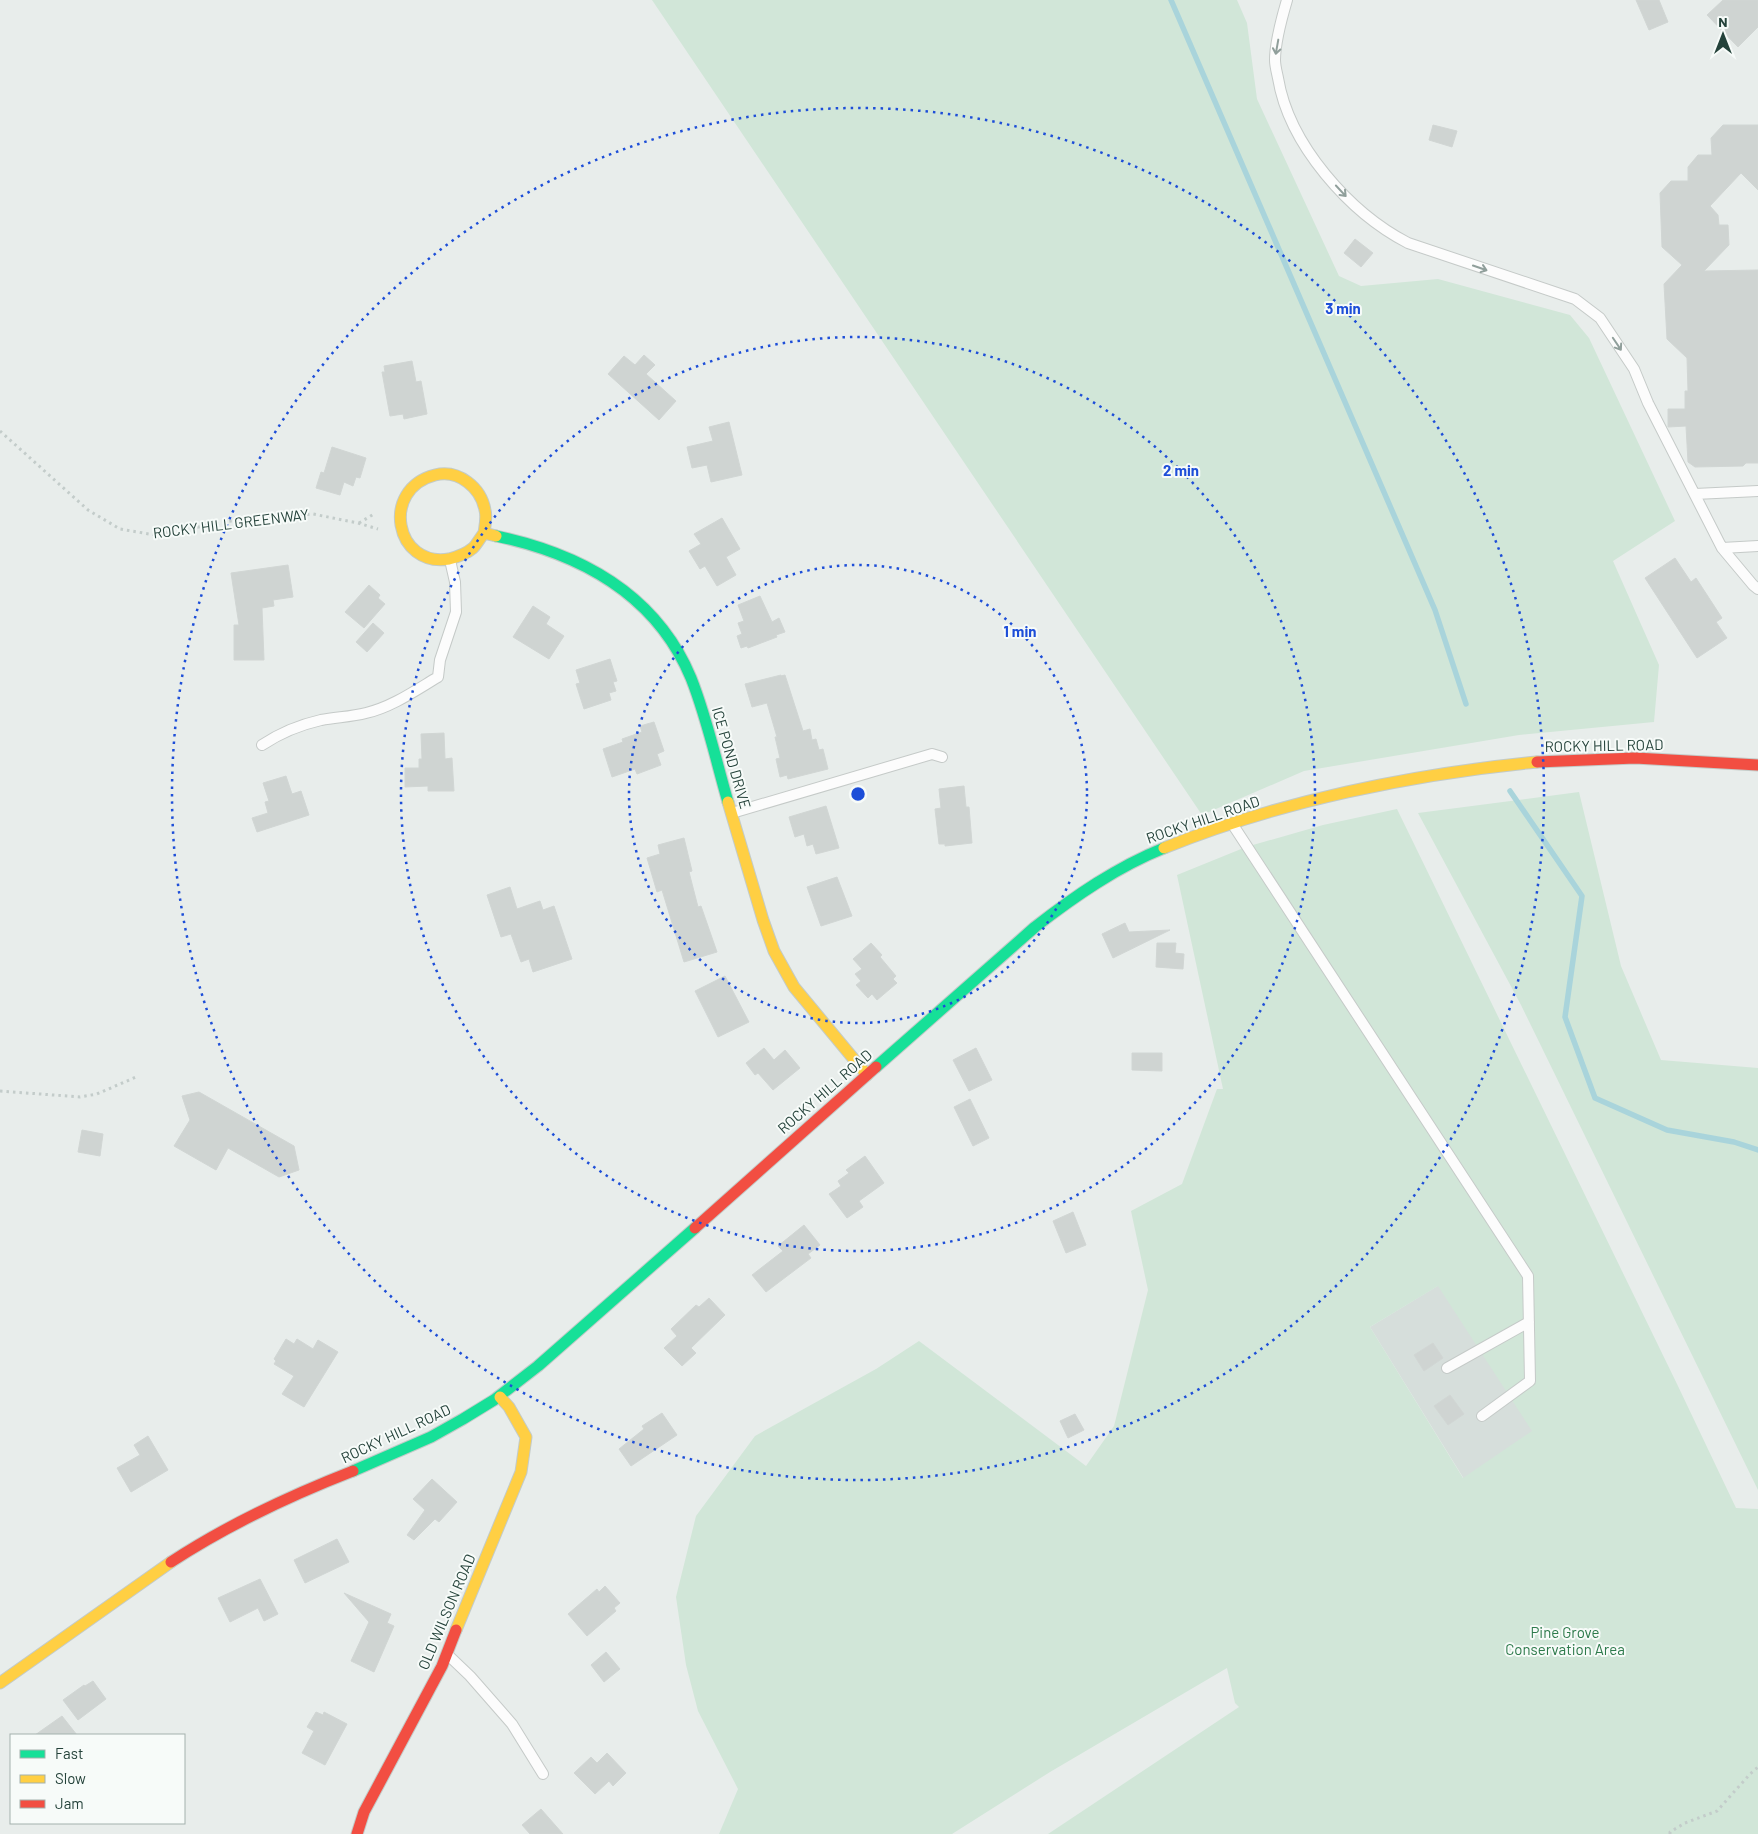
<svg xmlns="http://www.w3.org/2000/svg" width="1758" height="1834" viewBox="0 0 1758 1834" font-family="Barlow,sans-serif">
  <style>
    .built { fill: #d6dedb }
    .green { fill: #d1e6d8; fill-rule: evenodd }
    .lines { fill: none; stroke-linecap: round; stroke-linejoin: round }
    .stream { stroke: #a9d4db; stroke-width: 5.5 }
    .building { fill: #cfd4d2; stroke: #d1d6d4 }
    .lane-casing { stroke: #c5cac8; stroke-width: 12 }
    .fast-casing { stroke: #c3cbc8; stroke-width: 13 }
    .slow-casing { stroke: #c3cbc8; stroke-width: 13 }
    .jam-casing { stroke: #c3cbc8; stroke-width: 13 }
    .path { stroke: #c3ccca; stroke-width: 3; stroke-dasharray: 2.5 4; stroke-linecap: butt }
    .lane { stroke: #fcfcfc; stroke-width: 10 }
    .fast { stroke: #16e098; stroke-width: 11 }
    .slow { stroke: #ffcf43; stroke-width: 11 }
    .jam { stroke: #f24e42; stroke-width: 11 }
    .oneway { stroke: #909f9b }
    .ring { fill: none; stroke: #1d4ed8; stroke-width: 2.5; stroke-dasharray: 2.5 5 }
    .labels { text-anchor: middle; stroke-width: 4; stroke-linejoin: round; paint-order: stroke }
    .street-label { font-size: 15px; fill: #24423a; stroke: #f7fbf9 }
    .park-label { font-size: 15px; fill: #2d7a4b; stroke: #f7fbf9 }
    .centre { fill: #1d4ed8; stroke: #f7fbf9; stroke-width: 2.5 }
    .ring-label { font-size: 15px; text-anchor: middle; font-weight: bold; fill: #1d4ed8; stroke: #f7fbf9; stroke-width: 4; stroke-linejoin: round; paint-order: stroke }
  </style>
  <rect width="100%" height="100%" fill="#e8edeb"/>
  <path class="built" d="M 1482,1259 L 1589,1432 L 1477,1500 L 1370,1327 Z"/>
  <path class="green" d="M 652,0 L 1237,0 L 1247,23 L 1257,99 L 1339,276 L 1361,286 L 1438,279 L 1570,315 L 1589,338 L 1675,521 L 1613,561 L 1659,665 L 1654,722 L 1519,735 L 1304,771 L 1202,815 Z
    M 1579,792 L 1621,966 L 1661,1060 L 1758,1068 L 1758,1490 L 1521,1005 L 1418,813 Z
    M 1397,809 L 1677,1384 L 1736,1508 L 1758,1509 L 1758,1834 L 1048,1834 L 1239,1707 L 1235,1703 L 1227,1668 L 1050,1772 L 952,1834 L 719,1834 L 738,1789 L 698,1711 L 686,1665 L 676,1597 L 696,1516 L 755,1436 L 876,1369 L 919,1341 L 1086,1466 L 1114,1426 L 1148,1290 L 1131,1211 L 1182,1184 L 1217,1089 L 1223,1089 L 1177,875 L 1246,847 L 1323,825 ZM 1438,1286 L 1532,1431 L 1463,1478 L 1370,1327 Z"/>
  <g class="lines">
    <path class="stream" d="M 1171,0 L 1435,610 L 1466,704
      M 1510,791 L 1582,896 L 1565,1017 L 1595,1098 L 1667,1130 L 1734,1142 L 1758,1150"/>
  </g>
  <path class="building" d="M 1636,0 L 1659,0 L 1668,22 L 1649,30 Z
    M 1723,0 L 1758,0 L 1758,27 L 1738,47 L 1707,15 Z
    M 1433,125 L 1457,131 L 1452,147 L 1429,140 Z
    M 1723,125 L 1758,125 L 1758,190 L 1741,173 L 1710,206 L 1718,215 L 1719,225 L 1728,225 L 1729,245 L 1704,271 L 1758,270 L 1758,463 L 1746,463 L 1743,466 L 1695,467 L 1688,462 L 1686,426 L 1668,427 L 1668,409 L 1685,409 L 1685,391 L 1688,391 L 1687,358 L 1667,339 L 1664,284 L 1682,265 L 1662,247 L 1660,193 L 1671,181 L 1688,181 L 1688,167 L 1698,155 L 1712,155 L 1711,138 Z
    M 1355,239 L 1373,253 L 1361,267 L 1344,253 Z
    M 644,355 L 655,365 L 646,374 L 676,401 L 659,420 L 608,374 L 624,356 L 635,365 Z
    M 412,361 L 416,382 L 421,381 L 427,414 L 404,419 L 403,414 L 390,416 L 382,372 L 385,372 L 384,366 Z
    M 729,422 L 742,475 L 711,482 L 707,465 L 692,468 L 687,447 L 713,441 L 709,427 Z
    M 332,447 L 366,458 L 360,478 L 356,477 L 353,486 L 344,482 L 340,495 L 316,488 L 321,472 L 324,473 Z
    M 722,518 L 740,549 L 726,557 L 736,575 L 717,586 L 705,566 L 700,569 L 689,551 L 701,544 L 694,534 Z
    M 1675,558 L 1691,582 L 1696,578 L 1722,618 L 1716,622 L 1727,638 L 1697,658 L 1645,578 Z
    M 288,565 L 293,597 L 273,600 L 274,606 L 262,608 L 264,660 L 234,660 L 234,625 L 239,625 L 231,573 Z
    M 369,585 L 380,595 L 378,598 L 385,604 L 364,628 L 345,612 Z
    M 760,596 L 772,622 L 779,618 L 785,632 L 776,635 L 777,637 L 748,648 L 747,646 L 741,648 L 737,636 L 742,634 L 738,623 L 744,621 L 738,605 Z
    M 533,606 L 550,617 L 546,624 L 564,636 L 549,659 L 513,637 Z
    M 373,623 L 384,633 L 367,652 L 356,642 Z
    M 610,659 L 617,681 L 613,682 L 616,691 L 609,693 L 611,700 L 584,709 L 576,684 L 580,683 L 576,670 Z
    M 781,675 L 781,676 L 785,675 L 803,731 L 810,729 L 812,740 L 816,739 L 819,750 L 823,749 L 828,769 L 788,779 L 787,775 L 780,777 L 776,759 L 780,758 L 775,737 L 777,737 L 767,703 L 752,707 L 745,684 Z
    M 654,722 L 664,751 L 657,754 L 661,765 L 637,774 L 635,769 L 612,777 L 603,749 L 623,742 L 622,739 L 642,732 L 640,726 Z
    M 444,733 L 445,759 L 452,758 L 454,791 L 428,791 L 428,786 L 405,787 L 405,768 L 419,768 L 419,759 L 422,759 L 421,734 Z
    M 286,776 L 292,794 L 301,791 L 309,815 L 257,832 L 252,818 L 268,813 L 265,802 L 269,801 L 263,783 Z
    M 964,786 L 966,807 L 969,807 L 972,843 L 945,846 L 945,844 L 939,844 L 935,809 L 941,808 L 939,789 Z
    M 826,806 L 839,848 L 816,854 L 813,844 L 807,846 L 804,834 L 795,837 L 789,817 Z
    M 684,838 L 692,871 L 689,872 L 698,907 L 701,906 L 717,952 L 684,962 L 662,890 L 657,892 L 647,858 L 660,854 L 658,845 Z
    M 837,877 L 852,916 L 821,926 L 807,887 Z
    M 510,887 L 517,909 L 540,901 L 543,910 L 554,906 L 572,959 L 533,972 L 529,959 L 521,962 L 511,934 L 501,937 L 487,895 Z
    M 1125,923 L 1129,932 L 1170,930 L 1113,958 L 1102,934 Z
    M 871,943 L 882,955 L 880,957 L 896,976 L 893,979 L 897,983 L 877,1000 L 872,994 L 868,998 L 856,985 L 861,981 L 855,974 L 862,969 L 853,959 Z
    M 1157,943 L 1176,943 L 1175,953 L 1184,954 L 1183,969 L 1156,967 Z
    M 725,976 L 749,1022 L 718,1037 L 695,991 Z
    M 764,1048 L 774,1060 L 785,1050 L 800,1068 L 773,1090 L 758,1073 L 755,1075 L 746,1063 Z
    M 976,1048 L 992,1080 L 969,1091 L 953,1060 Z
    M 1132,1053 L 1162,1053 L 1162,1071 L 1132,1070 Z
    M 199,1092 L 294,1146 L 299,1170 L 279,1177 L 228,1148 L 216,1170 L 174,1146 L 190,1120 L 182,1096 Z
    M 970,1099 L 989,1138 L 973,1146 L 954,1107 Z
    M 82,1130 L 103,1134 L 100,1156 L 78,1152 Z
    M 865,1156 L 884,1183 L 859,1201 L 863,1207 L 847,1218 L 829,1194 L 841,1186 L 838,1181 L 849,1173 L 846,1170 Z
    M 1073,1212 L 1086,1245 L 1066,1253 L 1053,1221 Z
    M 804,1225 L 820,1245 L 808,1254 L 811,1258 L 766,1292 L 752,1275 L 783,1251 L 778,1246 Z
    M 709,1298 L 725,1315 L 691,1348 L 696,1353 L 682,1366 L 664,1348 L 677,1336 L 671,1329 L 696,1305 L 699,1307 Z
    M 286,1339 L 294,1344 L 297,1339 L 313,1349 L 318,1340 L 338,1352 L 304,1407 L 282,1394 L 294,1376 L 274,1364 L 276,1361 L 274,1359 Z
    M 1433,1343 L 1443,1358 L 1424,1371 L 1414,1355 Z
    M 1450,1395 L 1464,1414 L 1448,1425 L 1434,1406 Z
    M 662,1413 L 677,1435 L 631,1466 L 619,1449 L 644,1429 L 642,1426 Z
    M 1075,1414 L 1084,1430 L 1068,1438 L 1060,1421 Z
    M 148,1436 L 168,1470 L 131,1492 L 117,1468 L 140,1455 L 134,1445 Z
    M 432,1479 L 457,1502 L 439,1522 L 435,1519 L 414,1540 L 407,1535 L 425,1510 L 413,1499 Z
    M 337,1539 L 349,1562 L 305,1583 L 294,1560 Z
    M 260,1579 L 278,1614 L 264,1621 L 258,1608 L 230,1622 L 218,1598 Z
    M 605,1586 L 620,1603 L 614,1608 L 616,1611 L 587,1636 L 568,1614 L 597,1589 L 599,1592 Z
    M 344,1593 L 391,1614 L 387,1623 L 394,1626 L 374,1672 L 351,1661 L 369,1622 Z
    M 606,1652 L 620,1669 L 604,1682 L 591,1665 Z
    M 93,1681 L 106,1699 L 78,1720 L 63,1700 L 84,1685 L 85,1686 Z
    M 316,1712 L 323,1715 L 324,1712 L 347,1724 L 325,1765 L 302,1753 L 314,1731 L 307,1727 Z
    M 62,1716 L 77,1735 L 35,1735 Z
    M 607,1753 L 626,1773 L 613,1786 L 609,1781 L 595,1794 L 574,1773 L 591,1757 L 597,1763 Z
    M 541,1809 L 563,1834 L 530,1834 L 522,1825 Z"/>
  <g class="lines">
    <defs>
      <path id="lane" d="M 1287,0 C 1282,17 1275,41 1275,60 C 1275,66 1277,73 1278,78 C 1289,145 1350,213 1408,243 L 1575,299 L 1600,318 L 1634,369 L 1648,403 L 1722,548 L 1753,585 L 1758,589
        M 1695,494 L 1758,491
        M 1722,548 L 1758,546
        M 262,745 C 280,733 299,725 321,720 C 336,717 351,717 366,713 C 392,707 416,690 438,677 L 440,660 L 456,612 L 455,582 L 450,560
        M 732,813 L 932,754 L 942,757
        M 1233,825 L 1528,1276 L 1530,1381 L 1482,1416
        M 1447,1368 L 1529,1322
        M 448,1655 L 470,1676 L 512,1724 L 543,1774"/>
      <path id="fast" d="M 496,536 C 581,554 656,594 691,678 C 707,718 716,761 728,802
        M 876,1067 L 1035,927 C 1075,896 1117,867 1164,848
        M 353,1471 L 431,1437 L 463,1419 L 494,1400 L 538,1366 L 695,1228"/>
      <path id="slow" d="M 484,533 C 480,538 477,544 473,548 C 466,554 457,557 449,559 C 395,568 380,489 435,475 C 459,469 481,488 485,510 C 487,517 485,526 484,533 L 496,536
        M 728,802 L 763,920 L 774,951 L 794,987 L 867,1075
        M 1164,848 C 1280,801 1413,774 1537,762
        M 456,1630 L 521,1472 L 526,1437 L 509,1407 L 500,1397
        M 0,1683 L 171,1562"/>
      <path id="jam" d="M 1537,762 L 1635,758 L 1758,765
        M 695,1228 L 876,1067
        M 171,1562 C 229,1524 289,1496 353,1471
        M 357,1834 L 364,1812 L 442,1666 L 456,1630"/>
    </defs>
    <use href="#lane" class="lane-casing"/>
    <use href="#fast" class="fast-casing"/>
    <use href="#slow" class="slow-casing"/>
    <use href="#jam" class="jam-casing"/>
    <path class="path" d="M 0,431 L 88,510 L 120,529 L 155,535 L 231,521 L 313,514 L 358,523 L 378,529
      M 359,523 L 374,514
      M 0,1091 L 80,1097 L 97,1094 L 136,1077
      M 1670,1834 L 1670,1832 L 1685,1823 L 1717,1811 L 1750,1774 L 1758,1767"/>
    <use href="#lane" class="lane"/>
    <use href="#fast" class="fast"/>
    <use href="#slow" class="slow"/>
    <use href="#jam" class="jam"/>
  </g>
  <defs><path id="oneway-shaft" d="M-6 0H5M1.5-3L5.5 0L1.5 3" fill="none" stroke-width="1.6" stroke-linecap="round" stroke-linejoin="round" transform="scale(1.25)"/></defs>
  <g class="oneway">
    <use href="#oneway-shaft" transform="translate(1277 47) rotate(100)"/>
    <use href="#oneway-shaft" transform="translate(1341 191) rotate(47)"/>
    <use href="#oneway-shaft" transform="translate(1480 268) rotate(19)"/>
    <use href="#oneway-shaft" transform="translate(1617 344) rotate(56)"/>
  </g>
  <g class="ring">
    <circle cx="858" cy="794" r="229"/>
    <circle cx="858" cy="794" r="457"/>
    <circle cx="858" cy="794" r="686"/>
  </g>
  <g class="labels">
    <g class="street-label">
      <text transform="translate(231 524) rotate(-7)" y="5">ROCKY HILL GREENWAY</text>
      <text transform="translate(1604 746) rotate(-1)" y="5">ROCKY HILL ROAD</text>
      <text transform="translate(731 758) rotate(74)" y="5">ICE POND DRIVE</text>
      <text transform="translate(1203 820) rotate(-19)" y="5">ROCKY HILL ROAD</text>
      <text transform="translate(825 1092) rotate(-41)" y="5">ROCKY HILL ROAD</text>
      <text transform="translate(396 1434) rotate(-25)" y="5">ROCKY HILL ROAD</text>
      <text transform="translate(447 1612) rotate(-67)" y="5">OLD WILSON ROAD</text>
    </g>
    <g class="park-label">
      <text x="1565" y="1638">Pine Grove<tspan x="1565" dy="17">Conservation Area</tspan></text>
    </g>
  </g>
  <circle cx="858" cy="794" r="8" class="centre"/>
  <g class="ring-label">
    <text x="1343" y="314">3 min</text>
    <text x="1181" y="476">2 min</text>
    <text x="1020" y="637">1 min</text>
  </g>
  <rect x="10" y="1734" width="175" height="90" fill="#f7fbf9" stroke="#a3b1ad"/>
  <rect x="20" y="1750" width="25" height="8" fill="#16e098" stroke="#a3b1ad"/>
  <text x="55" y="1759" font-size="15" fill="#24423a">Fast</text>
  <rect x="20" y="1775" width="25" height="8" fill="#ffcf43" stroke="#a3b1ad"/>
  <text x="55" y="1784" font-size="15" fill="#24423a">Slow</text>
  <rect x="20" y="1800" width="25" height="8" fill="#f24e42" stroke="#a3b1ad"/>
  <text x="55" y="1809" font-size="15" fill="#24423a">Jam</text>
  <g transform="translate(1723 35)" stroke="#f7fbf9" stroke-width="4" paint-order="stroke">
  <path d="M0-4L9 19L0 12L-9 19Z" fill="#24423a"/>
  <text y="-8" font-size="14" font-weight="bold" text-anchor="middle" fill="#24423a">N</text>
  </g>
</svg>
